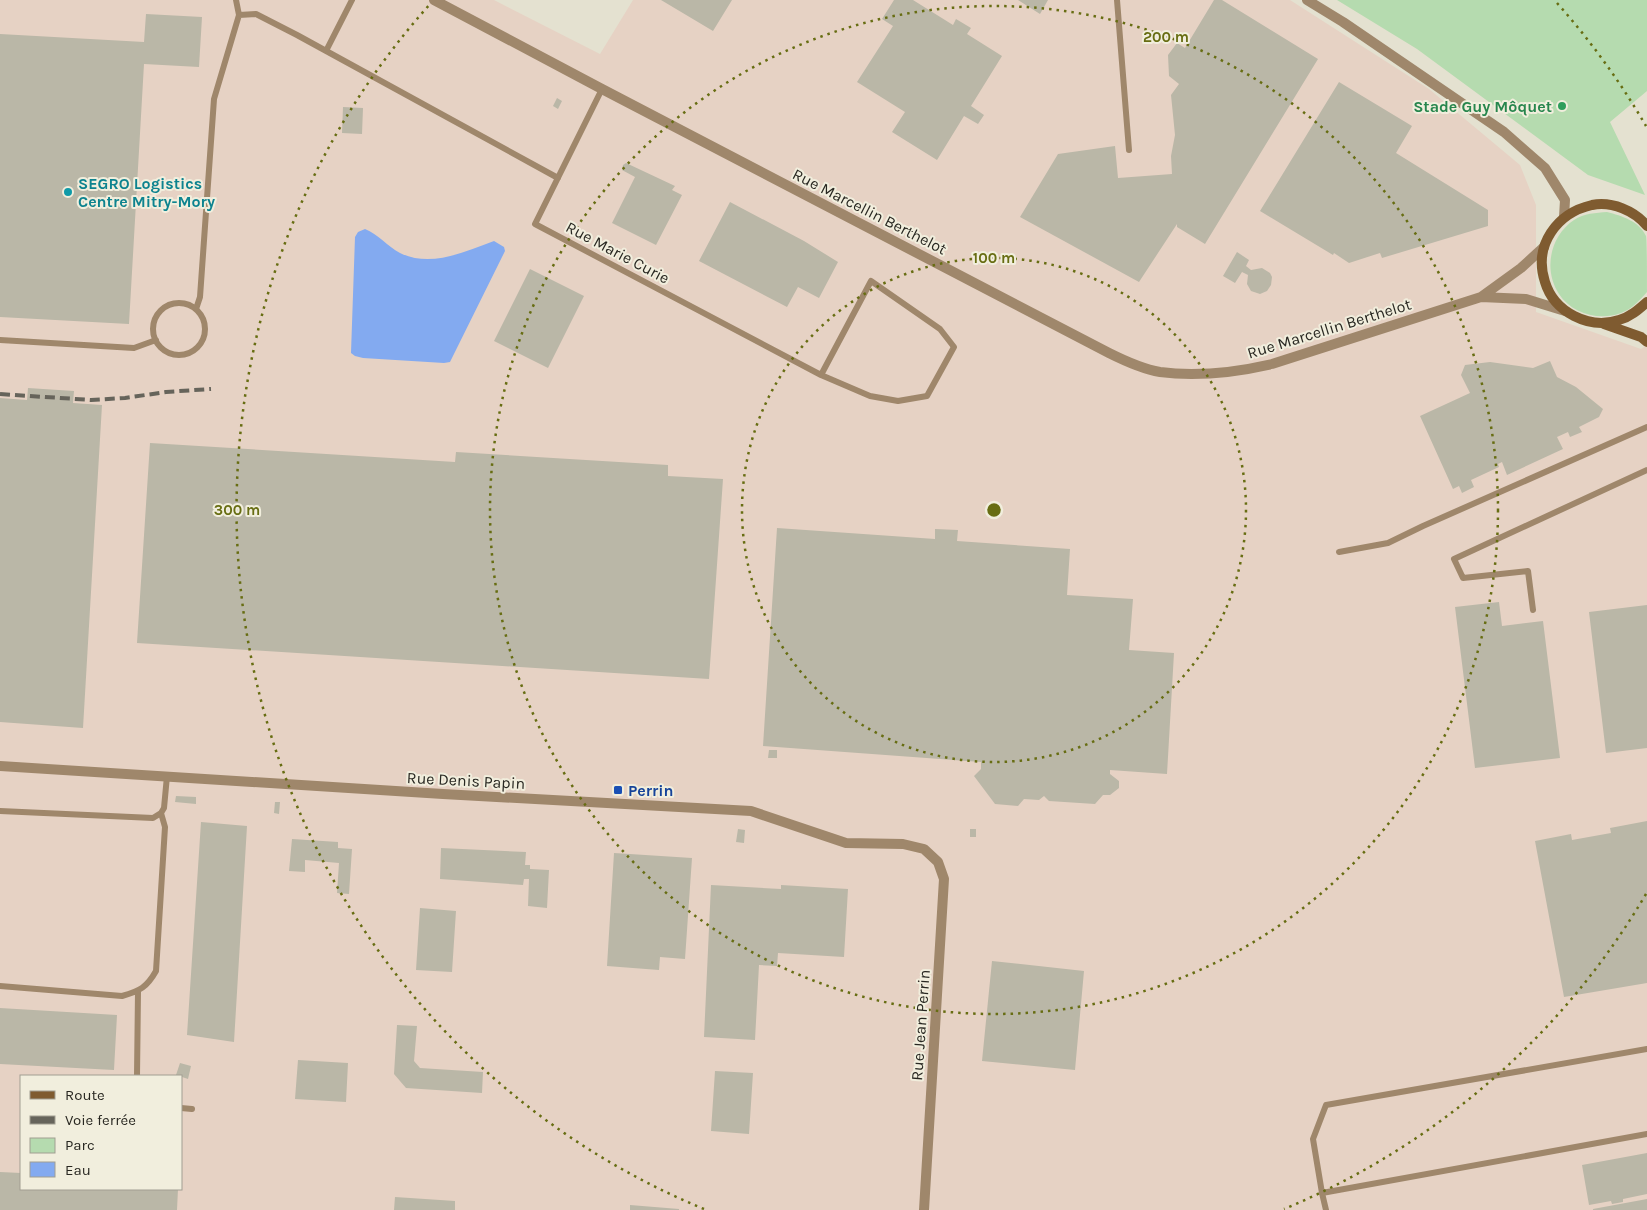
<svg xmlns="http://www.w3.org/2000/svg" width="1647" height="1210" viewBox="0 0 1647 1210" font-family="Karla,sans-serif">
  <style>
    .industrial { fill: #e6d2c4; fill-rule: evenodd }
    .green { fill: #b5dbaf }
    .water { fill: #83aaf0 }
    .building { fill: #bab7a7 }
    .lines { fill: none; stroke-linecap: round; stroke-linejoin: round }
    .service { stroke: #9f876b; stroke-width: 6 }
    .minor { stroke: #9f876b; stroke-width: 10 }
    .tertiary { stroke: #9f876b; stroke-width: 10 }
    .secondary { stroke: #7f5b30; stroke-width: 10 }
    .rail { stroke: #66645b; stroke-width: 4; stroke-dasharray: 10 5; stroke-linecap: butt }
    .ring { fill: none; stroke: #676d12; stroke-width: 2.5; stroke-dasharray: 2.5 5 }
    .leisure-dot { fill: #2e9e5b; stroke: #f1eedd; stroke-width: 2 }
    .culture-dot { fill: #0f9aa8; stroke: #f1eedd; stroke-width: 2 }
    .transit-dot { fill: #1a4fb4; stroke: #f1eedd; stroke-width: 2 }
    .labels { text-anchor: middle; stroke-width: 4; stroke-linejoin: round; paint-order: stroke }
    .leisure-label { font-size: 16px; font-weight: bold; fill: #27864d; stroke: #f1eedd; text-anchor: end }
    .culture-label { font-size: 16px; font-weight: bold; fill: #0d838f; stroke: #f1eedd; text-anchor: start }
    .street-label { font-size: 16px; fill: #282721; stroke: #f1eedd }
    .transit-label { font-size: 16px; font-weight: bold; fill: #164399; stroke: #f1eedd; text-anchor: start }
    .centre { fill: #676d12; stroke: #f1eedd; stroke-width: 2.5 }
    .ring-label { font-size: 15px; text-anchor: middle; font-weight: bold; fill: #676d12; stroke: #f1eedd; stroke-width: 4; stroke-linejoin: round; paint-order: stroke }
  </style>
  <rect width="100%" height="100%" fill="#e4e1d0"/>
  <path class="industrial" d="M 0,0 L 494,0 L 600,54 L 633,0 L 1290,0 L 1429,89 L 1520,165 L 1536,205 L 1536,312 L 1641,349 L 1647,345 L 1647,1210 L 0,1210 ZM 21,1076 L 181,1076 L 181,1189 L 21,1189 Z"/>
  <path class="green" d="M 1337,0 L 1647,0 L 1647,91 L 1610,122 L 1645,195 L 1588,175 L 1417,49 Z
    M 1607,212 C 1622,216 1639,221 1646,236 C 1647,242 1647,282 1647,292 C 1640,300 1632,309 1621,313 C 1599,321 1572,314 1559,294 C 1543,270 1550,236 1574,220 C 1584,213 1596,213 1607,212 Z"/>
  <path class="water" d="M 365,229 C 378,234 387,246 400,253 C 431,268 464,252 494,241 L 504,247 L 505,251 L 450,362 L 444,363 L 363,358 L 355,356 L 351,353 L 355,237 L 358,232 Z"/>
  <path class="building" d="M 661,0 L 732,0 L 713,31 Z
    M 894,0 L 913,0 L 953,25 L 956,19 L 971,28 L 967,34 L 1002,56 L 971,106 L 984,115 L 978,124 L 964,116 L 937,160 L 892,132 L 905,112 L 857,82 L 893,26 L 882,19 Z
    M 1018,0 L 1048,0 L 1040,14 Z
    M 1214,0 L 1222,0 L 1318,59 L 1205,244 L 1177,227 L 1177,224 L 1139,282 L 1020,217 L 1058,154 L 1115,146 L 1118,178 L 1172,174 L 1171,156 L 1175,135 L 1171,95 L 1179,84 L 1169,76 L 1168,55 L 1177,43 L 1185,48 Z
    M 146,14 L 202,17 L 199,67 L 144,64 L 129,324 L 0,317 L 0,34 L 144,42 Z
    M 1339,82 L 1412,126 L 1396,153 L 1488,210 L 1488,226 L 1382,258 L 1380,253 L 1349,263 L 1334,253 L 1333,255 L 1260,211 Z
    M 557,98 L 562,101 L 558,109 L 553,106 Z
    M 343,107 L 363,108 L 362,134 L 342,133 Z
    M 626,163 L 675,186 L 672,190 L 682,195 L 656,245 L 612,223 L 635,177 L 622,170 L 623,165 Z
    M 730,202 L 804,241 L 838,262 L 819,298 L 798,287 L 787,307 L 699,261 Z
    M 1237,252 L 1249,260 L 1246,266 L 1251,270 L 1262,268 L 1270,273 L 1272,277 L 1271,285 L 1267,291 L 1260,294 L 1251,291 L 1247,284 L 1248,275 L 1242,272 L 1235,283 L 1223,276 Z
    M 530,269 L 584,296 L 548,368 L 494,341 Z
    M 1550,361 L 1557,377 L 1576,387 L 1603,409 L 1599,417 L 1579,427 L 1582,432 L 1570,437 L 1568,432 L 1557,437 L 1563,449 L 1507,475 L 1502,462 L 1498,464 L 1499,467 L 1471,480 L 1474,487 L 1462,493 L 1459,486 L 1453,489 L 1420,416 L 1470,393 L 1461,375 L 1465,365 L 1490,362 L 1533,368 Z
    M 28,388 L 74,391 L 73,403 L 102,405 L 83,728 L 0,722 L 0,398 L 27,400 Z
    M 150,443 L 455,462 L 456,452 L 668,465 L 668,476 L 723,479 L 709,679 L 137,643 Z
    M 777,528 L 935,539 L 935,529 L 958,530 L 957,541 L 1070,549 L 1067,595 L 1133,599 L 1129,650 L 1174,653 L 1167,774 L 1110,770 L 1110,774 L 1119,781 L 1119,788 L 1110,795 L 1103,795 L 1095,804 L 1049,801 L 1044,796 L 1039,800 L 1024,799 L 1018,806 L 995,804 L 974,776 L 981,769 L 981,762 L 763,746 Z
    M 1499,602 L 1502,626 L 1543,621 L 1560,758 L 1475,768 L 1455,607 Z
    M 1647,605 L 1647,748 L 1606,753 L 1589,612 Z
    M 769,750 L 777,750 L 777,758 L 768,758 Z
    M 176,796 L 196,797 L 196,804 L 175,802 Z
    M 275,802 L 280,802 L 279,814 L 274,813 Z
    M 1647,821 L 1647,983 L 1564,997 L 1535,841 L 1571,834 L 1572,840 L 1611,833 L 1610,828 Z
    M 201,822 L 247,826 L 234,1042 L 187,1035 Z
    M 738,829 L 745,830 L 744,843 L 736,842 Z
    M 970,829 L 976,829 L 976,837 L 970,837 Z
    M 292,839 L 338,842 L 338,848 L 352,849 L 349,894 L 337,893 L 339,863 L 305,860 L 305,872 L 289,871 Z
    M 441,848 L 526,852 L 525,865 L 530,865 L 530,869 L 549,870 L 547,908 L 528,906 L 529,879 L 524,879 L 523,885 L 440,879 Z
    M 614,853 L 692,858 L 685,959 L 660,957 L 659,970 L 607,966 Z
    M 711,885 L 781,889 L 781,885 L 848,889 L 844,957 L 778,953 L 777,966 L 759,965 L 755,1040 L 704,1037 Z
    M 420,908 L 456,911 L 452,972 L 416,970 Z
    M 992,961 L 1084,971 L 1075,1070 L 982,1061 Z
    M 0,1008 L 117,1015 L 114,1070 L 0,1064 Z
    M 397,1025 L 417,1026 L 414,1061 L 420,1068 L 483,1072 L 482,1093 L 406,1088 L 394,1074 Z
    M 298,1060 L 348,1063 L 346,1102 L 295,1099 Z
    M 180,1063 L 191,1066 L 188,1079 L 176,1075 Z
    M 715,1071 L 753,1073 L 749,1134 L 711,1131 Z
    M 1647,1153 L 1647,1194 L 1623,1199 L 1623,1202 L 1612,1204 L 1611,1201 L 1589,1205 L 1582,1165 Z
    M 0,1172 L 21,1173 L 21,1189 L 178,1189 L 177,1210 L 0,1210 Z
    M 395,1197 L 455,1201 L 455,1210 L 394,1210 Z
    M 1647,1199 L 1647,1210 L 1593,1210 L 1593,1209 Z
    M 630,1205 L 679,1209 L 679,1210 L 630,1210 Z"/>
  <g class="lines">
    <path class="service" d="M 1117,0 L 1129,150
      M 239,15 L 256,14 L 297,35 L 558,178
      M 326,51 L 352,0
      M 602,89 L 535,224 L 821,375 L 870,396 L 898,401 L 927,396 L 954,347 L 940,329 L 871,281 L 821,375
      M153 329a26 26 0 1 1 52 0a26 26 0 1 1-52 0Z
      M 196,309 L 200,297 L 214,99 L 239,15 L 236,0
      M 0,340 L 134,348 L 156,340
      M 1339,552 L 1388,543 L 1423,526 L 1647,427
      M 1533,610 L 1528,571 L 1463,578 L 1454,559 L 1647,470
      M 0,811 L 153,818 L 161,813 L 164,808 L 167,776
      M 0,986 L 122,996 C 140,991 147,987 156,971 L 165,827 L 161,813
      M 1647,1049 L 1326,1105 L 1313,1139 L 1322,1193 L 1647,1134
      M 137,1076 L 138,992
      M 181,1108 L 192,1109
      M 1322,1193 L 1326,1210"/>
    <path class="minor" d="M 1307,0 L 1343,22 L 1504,132 L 1545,168 L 1565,200 L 1564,217
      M 0,766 L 443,794 L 751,811 L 846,843 L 903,844 L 924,849 L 938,862 L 944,879 L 924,1210"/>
    <path class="tertiary" d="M 434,0 L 602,89 L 1109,353 C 1125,361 1142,369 1160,372 C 1196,377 1237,372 1272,364 L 1481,297 L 1521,268 L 1544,247
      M 1481,297 L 1526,299 L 1565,311"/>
    <path class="secondary" d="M 1647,226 C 1635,211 1612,201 1592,205 C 1557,213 1533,245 1545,282 C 1554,312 1589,330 1619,320 C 1630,317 1638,310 1647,302
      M 1604,324 L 1641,337 L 1647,342"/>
    <path class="rail" d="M 0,394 L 91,400 L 125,398 L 166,392 L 211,389"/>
  </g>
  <g class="ring">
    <circle cx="994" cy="510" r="252"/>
    <circle cx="994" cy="510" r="504"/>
    <path d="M1646 894A757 757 0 0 1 1284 1209M704 1209A757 757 0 0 1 431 3M1557 3A757 757 0 0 1 1646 126"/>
  </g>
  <circle class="leisure-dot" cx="1562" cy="106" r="5"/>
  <circle class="culture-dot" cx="68" cy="192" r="5"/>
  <rect class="transit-dot" x="613" y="785" width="10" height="10" rx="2.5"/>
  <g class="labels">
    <g class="leisure-label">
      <text x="1552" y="112">Stade Guy Môquet</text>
    </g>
    <g class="culture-label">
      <text x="78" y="189">SEGRO Logistics<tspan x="78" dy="18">Centre Mitry-Mory</tspan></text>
    </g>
    <g class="street-label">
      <text transform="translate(870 211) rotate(27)" y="6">Rue Marcellin Berthelot</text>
      <text transform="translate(618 252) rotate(28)" y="6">Rue Marie Curie</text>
      <text transform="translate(1329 328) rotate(-17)" y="6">Rue Marcellin Berthelot</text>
      <text transform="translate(466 780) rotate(3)" y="6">Rue Denis Papin</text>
      <text transform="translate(920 1025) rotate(-86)" y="6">Rue Jean Perrin</text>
    </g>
    <g class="transit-label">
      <text x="628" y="796">Perrin</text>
    </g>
  </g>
  <circle cx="994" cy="510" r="8" class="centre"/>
  <g class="ring-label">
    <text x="1166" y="42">200 m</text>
    <text x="994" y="263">100 m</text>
    <text x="237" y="515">300 m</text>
  </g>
  <rect x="20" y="1075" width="162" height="115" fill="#f1eedd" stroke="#a19e92"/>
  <rect x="30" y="1091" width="25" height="8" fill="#7f5b30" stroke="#a19e92"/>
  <text x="65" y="1100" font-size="15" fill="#282721">Route</text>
  <rect x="30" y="1116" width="25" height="8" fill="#66645b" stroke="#a19e92"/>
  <text x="65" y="1125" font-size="15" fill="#282721">Voie ferrée</text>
  <rect x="30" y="1138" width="25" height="15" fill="#b5dbaf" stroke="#a19e92"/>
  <text x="65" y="1150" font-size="15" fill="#282721">Parc</text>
  <rect x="30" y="1162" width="25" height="15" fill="#83aaf0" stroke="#a19e92"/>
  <text x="65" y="1175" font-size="15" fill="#282721">Eau</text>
</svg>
